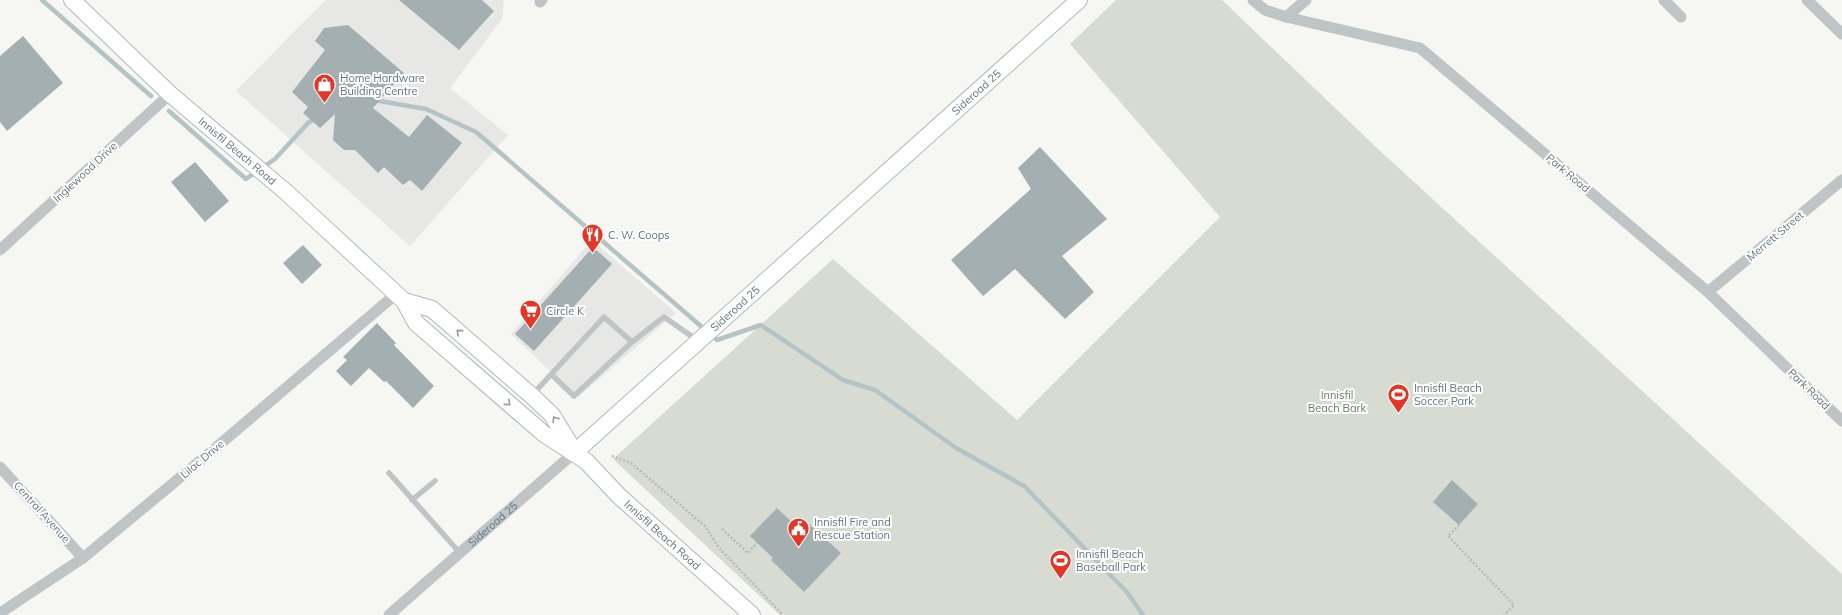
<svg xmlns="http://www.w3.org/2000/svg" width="1842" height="615" viewBox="0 0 1842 615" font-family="Mulish,sans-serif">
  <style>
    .built { fill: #e7e7e6 }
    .green { fill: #d7dbd2 }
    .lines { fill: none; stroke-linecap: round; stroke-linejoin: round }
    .stream { stroke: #b4c4c6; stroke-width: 4.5 }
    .building { fill: #a4afb2 }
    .secondary-casing { stroke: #b1b8bb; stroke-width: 18 }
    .path { stroke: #b7bbbd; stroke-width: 2.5; stroke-dasharray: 2 2; stroke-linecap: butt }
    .lane { stroke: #bfc4c7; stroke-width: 5.5 }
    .street { stroke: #bfc4c7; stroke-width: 11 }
    .secondary { stroke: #fff; stroke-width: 16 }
    .oneway { stroke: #909fa5 }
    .labels { text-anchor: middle; stroke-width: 4; stroke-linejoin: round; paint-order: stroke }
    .poi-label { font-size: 11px; fill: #61767e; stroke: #fff; text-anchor: start }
    .street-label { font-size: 11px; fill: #61767e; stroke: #fff }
    .park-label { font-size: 11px; fill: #6c7b64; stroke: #fff }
  </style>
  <rect width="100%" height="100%" fill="#f6f6f3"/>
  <path class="built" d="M 325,0 L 504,0 L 502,19 L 450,88 L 508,135 L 410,246 L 236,91 Z
    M 592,240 L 676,313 L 578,397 L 511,334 Z"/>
  <path class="green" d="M 1116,0 L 1222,0 L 1378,149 L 1842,574 L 1842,615 L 780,615 L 613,459 L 833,259 L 1017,420 L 1220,217 L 1070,44 Z"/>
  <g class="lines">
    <path class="stream" d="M 42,0 L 151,96
      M 374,100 L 426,109 L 476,132 L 717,340 L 761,325 L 843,380 L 875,390 L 956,448 L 1024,486 L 1127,592 L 1143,615
      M 169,111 L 246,179 L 275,159 L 308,123 L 316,118"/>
  </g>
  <path class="building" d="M 399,0 L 482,0 L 494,11 L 459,50 Z
    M 348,25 L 404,73 L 373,108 L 409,137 L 427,115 L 462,143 L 422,191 L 410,180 L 403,185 L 384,167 L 378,173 L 355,150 L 344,150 L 333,140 L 335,114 L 320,128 L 303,113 L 308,107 L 292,92 L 325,50 L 315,41 L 324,28 Z
    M 23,36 L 63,83 L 7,131 L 0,122 L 0,56 Z
    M 1040,147 L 1107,219 L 1062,256 L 1094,292 L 1065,319 L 1015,269 L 983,296 L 951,260 L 1031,189 L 1018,168 Z
    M 195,162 L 229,201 L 205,222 L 171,182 Z
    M 303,245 L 322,265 L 302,284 L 283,263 Z
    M 593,247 L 612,264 L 534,351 L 515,334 Z
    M 377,323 L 396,343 L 394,345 L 434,386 L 413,408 L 386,381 L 384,382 L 369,368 L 351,386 L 336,371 L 347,360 L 343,357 Z
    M 1452,480 L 1478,504 L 1459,525 L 1433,502 Z
    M 777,508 L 794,524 L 801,517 L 841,553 L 804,592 L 771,560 L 773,558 L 750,536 Z"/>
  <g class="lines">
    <defs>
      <g id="secondary">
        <path id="s2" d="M 72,0 L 170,94 L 286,192 L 404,301 L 416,323 L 544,434 L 586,461 L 619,496 L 752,615"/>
        <path d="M 404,301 L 432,309 L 532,396 L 552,415 L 574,451"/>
        <path id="s3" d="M 575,452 L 1079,0"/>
      </g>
    </defs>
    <use href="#secondary" class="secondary-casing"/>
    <path class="path" d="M 612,456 L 631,463 L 705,526 L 719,548 L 783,615
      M 1459,525 L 1448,536 L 1514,605 L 1504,615
      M 722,529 L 748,553 L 757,543"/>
    <path class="lane" d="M 552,375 L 574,396 L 632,342
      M 533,394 L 604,317 L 632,342 L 664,317 L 697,340
      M 389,473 L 460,553
      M 412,500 L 435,481"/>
    <g class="street">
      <path d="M 1253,0 L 1265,10 L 1286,17 L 1420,48 L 1708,292 L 1842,421"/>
      <path d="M 1664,0 L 1681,17"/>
      <path d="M 1807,0 L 1842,34"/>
      <path d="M 540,2 L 542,0"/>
      <path d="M 1286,17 L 1306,0"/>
      <path d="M 0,250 L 170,94"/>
      <path d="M 1708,292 L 1842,180"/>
      <path d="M 0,467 L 83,558"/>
      <path d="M 0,613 L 83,558 L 212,451 L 396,294"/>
      <path id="s1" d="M 389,615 L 575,452"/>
    </g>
    <use href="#secondary" class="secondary"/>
  </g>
  <defs><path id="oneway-chevron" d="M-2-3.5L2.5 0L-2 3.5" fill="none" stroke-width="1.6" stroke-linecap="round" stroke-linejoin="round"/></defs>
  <g class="oneway">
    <use href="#oneway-chevron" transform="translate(459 332) rotate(-139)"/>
    <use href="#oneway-chevron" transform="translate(508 403) rotate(41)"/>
    <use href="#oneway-chevron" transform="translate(555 419) rotate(-123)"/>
  </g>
  <defs>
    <symbol id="shop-pin" viewBox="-11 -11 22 30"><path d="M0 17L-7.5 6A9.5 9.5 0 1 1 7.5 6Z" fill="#e43525" stroke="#fff"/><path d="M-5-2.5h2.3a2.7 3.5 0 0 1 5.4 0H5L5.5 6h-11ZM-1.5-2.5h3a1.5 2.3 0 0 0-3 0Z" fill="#fff"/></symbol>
    <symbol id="restaurant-pin" viewBox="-11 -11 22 30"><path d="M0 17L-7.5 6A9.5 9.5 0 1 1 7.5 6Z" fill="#e43525" stroke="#fff"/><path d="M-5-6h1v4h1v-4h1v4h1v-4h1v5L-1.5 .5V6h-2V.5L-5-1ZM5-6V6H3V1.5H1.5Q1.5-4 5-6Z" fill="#fff"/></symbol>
    <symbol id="supermarket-pin" viewBox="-11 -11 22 30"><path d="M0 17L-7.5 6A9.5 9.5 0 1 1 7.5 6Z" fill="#e43525" stroke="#fff"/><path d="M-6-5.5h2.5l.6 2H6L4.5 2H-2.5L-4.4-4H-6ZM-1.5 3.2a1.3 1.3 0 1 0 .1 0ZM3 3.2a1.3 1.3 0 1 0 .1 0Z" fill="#fff"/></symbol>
    <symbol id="stadium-pin" viewBox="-11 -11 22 30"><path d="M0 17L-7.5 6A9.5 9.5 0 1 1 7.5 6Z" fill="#e43525" stroke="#fff"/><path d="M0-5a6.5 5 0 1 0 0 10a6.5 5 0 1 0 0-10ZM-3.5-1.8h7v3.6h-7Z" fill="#fff"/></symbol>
    <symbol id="civic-pin" viewBox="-11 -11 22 30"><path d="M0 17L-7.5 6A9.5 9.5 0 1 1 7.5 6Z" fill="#e43525" stroke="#fff"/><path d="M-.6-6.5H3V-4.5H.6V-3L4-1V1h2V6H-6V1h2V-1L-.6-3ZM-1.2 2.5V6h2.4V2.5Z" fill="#fff"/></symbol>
  </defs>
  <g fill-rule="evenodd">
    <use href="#shop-pin" x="312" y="72" width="25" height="34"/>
    <use href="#restaurant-pin" x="580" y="222" width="25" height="34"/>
    <use href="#supermarket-pin" x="518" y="298" width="25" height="34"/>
    <use href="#stadium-pin" x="1386" y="382" width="25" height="34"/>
    <use href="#civic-pin" x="786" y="516" width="25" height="34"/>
    <use href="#stadium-pin" x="1048" y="548" width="25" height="34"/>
  </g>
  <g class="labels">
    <g class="poi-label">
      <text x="340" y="82">Home Hardware<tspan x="340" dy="13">Building Centre</tspan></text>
      <text x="608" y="239">C. W. Coops</text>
      <text x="546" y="315">Circle K</text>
      <text x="1414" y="392">Innisfil Beach<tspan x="1414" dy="13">Soccer Park</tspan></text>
      <text x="814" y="526">Innisfil Fire and<tspan x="814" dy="13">Rescue Station</tspan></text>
      <text x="1076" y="558">Innisfil Beach<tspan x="1076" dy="13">Baseball Park</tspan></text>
    </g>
    <g class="street-label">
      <text dy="4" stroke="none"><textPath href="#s3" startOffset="539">Sideroad 25</textPath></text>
      <text dy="4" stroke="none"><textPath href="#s2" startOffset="224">Innisfil Beach Road</textPath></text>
      <text transform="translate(85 172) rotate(-43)" y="4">Inglewood Drive</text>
      <text transform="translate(1568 173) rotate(40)" y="4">Park Road</text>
      <text transform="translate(1775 236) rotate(-40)" y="4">Merrett Street</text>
      <text dy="4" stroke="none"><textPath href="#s3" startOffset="215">Sideroad 25</textPath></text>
      <text transform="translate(1809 389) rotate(44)" y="4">Park Road</text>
      <text transform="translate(202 459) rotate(-40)" y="4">Lilac Drive</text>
      <text transform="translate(42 512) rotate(48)" y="4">Central Avenue</text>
      <text dy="4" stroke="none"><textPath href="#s1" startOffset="138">Sideroad 25</textPath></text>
      <text dy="4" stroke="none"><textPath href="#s2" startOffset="799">Innisfil Beach Road</textPath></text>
    </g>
    <g class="park-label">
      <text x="1337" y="399">Innisfil<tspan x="1337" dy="13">Beach Bark</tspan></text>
    </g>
  </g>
</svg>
